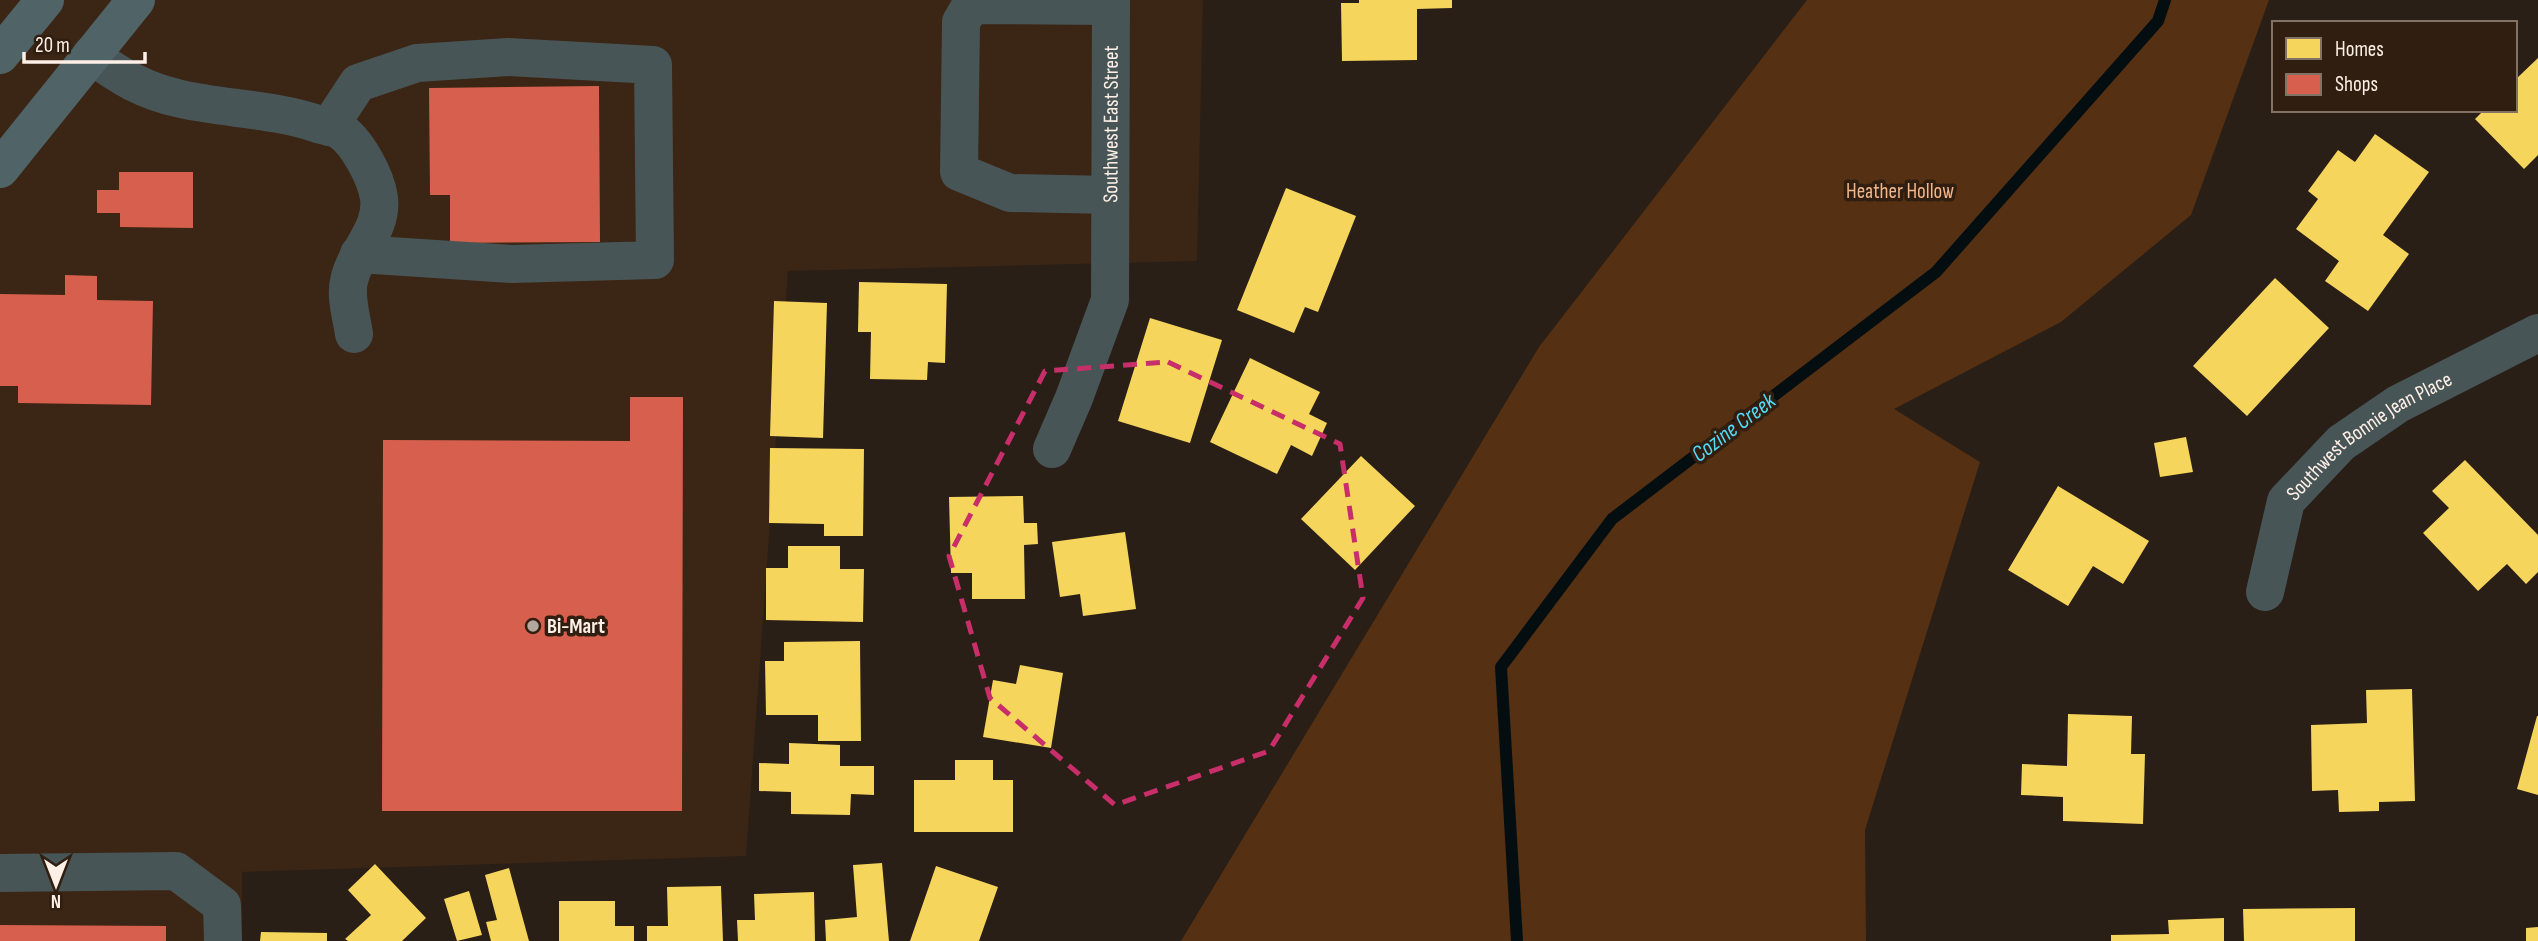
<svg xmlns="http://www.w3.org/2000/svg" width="2538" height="941" viewBox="0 0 2538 941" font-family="'Sofia Sans Condensed',sans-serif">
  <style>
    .built { fill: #3b2514 }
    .green { fill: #553012 }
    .homes { fill: #f6d55c }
    .shops { fill: #d6604d }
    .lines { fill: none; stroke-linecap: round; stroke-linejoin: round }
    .stream { stroke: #040e11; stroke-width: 12 }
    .minor { stroke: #485557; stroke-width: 38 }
    .highway { stroke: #506366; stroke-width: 38 }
    .marked { fill: none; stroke: #c82e69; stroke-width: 5; stroke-dasharray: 14 9; stroke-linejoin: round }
    .poi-dot { fill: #b3a79e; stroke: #301e10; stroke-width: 2.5 }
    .labels { text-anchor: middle; stroke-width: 7; stroke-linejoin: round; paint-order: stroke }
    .street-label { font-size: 21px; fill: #fef0e7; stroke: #301e10 }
    .park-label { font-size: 21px; fill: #f3b68a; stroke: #301e10 }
    .poi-label { font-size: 21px; font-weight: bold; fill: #fef0e7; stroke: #301e10; text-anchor: start }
    .water-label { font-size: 23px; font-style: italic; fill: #52daf7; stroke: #301e10 }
  </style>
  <rect width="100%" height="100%" fill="#291f17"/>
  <path class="built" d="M 0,0 L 1203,0 L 1197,261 L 788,271 L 746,856 L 242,872 L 242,941 L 0,941 Z"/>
  <path class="green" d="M 1807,0 L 2269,0 L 2191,215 L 2061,322 L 1894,409 L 1980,462 L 1865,830 L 1866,941 L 1181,941 L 1539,347 Z"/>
  <path class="homes" d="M 1359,0 L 1452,0 L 1452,8 L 1417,9 L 1417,60 L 1342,61 L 1341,3 L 1359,3 Z
    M 2538,58 L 2538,155 L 2524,169 L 2475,119 L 2484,110 L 2515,110 L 2515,80 Z
    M 2375,134 L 2429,172 L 2383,235 L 2409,254 L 2368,311 L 2325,281 L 2339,261 L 2296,229 L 2318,199 L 2308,191 L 2338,150 L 2355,162 Z
    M 1286,188 L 1356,216 L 1318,312 L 1305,307 L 1294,333 L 1237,310 Z
    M 2275,278 L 2329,328 L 2247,416 L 2193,366 Z
    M 859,282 L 947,284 L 945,363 L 928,362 L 927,380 L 870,379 L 871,332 L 858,332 Z
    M 774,301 L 827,303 L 823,438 L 770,436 Z
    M 1150,318 L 1222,340 L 1190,443 L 1118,421 Z
    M 1250,358 L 1320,392 L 1309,414 L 1327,423 L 1312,456 L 1291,445 L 1277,474 L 1210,442 Z
    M 2186,437 L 2193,472 L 2160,477 L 2154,443 Z
    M 770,448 L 864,449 L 863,536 L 824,536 L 824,524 L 769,523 Z
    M 1361,456 L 1415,506 L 1355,570 L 1301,519 Z
    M 2465,460 L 2538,535 L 2538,572 L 2526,584 L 2507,564 L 2478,591 L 2423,533 L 2449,508 L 2432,491 Z
    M 2058,486 L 2149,541 L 2123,584 L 2093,566 L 2068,606 L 2008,570 Z
    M 1023,496 L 1024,523 L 1037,523 L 1038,544 L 1024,545 L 1025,599 L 972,599 L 972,573 L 951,573 L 949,497 Z
    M 1125,532 L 1136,609 L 1083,616 L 1080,594 L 1060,597 L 1052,542 Z
    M 788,546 L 840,546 L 840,569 L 864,569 L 863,622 L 766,620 L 766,568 L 788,568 Z
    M 860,641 L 861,741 L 818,741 L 818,715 L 766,715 L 765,661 L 784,661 L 784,642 Z
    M 1020,665 L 1063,673 L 1051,748 L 983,737 L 993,680 L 1016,684 Z
    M 2412,689 L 2415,801 L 2379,802 L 2379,811 L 2339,812 L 2338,790 L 2312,791 L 2311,725 L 2367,723 L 2366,690 Z
    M 2068,714 L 2132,716 L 2131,754 L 2145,754 L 2143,824 L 2063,821 L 2063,797 L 2021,795 L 2022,764 L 2067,766 Z
    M 2537,716 L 2538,716 L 2538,795 L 2517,789 Z
    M 789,743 L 840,745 L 840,766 L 874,766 L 874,795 L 851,794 L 850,815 L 791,814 L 791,792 L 759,791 L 759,763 L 789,764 Z
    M 955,760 L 993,760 L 993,780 L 1013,780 L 1013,832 L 914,832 L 914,780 L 955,780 Z
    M 882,863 L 889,941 L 826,941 L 825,920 L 857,917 L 853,865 Z
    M 375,864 L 426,918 L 402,941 L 348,941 L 345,939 L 371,915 L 348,890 Z
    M 936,866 L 998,887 L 979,941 L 910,941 Z
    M 509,868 L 529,941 L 491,941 L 486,922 L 497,920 L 485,875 Z
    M 721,886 L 723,941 L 647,941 L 647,926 L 668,926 L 667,887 Z
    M 469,891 L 482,935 L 457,941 L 444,899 Z
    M 814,892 L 815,941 L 738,941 L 737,920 L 755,920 L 754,894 Z
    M 559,901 L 615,901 L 615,926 L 634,926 L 634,941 L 559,941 Z
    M 2355,908 L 2355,941 L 2244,941 L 2243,909 Z
    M 2224,918 L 2224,941 L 2111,941 L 2111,935 L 2169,934 L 2168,920 Z
    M 2538,927 L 2538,941 L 2526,941 L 2526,928 Z
    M 261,932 L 327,933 L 327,941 L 260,941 Z"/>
  <path class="shops" d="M 599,86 L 600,242 L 450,243 L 450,195 L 430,195 L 429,88 Z
    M 119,172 L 193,172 L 193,228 L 120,227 L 120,213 L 97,213 L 97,190 L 119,190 Z
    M 65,275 L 97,276 L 97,300 L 153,301 L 151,405 L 18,403 L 18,386 L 0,386 L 0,294 L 65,295 Z
    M 630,397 L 683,397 L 682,811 L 382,811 L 383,440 L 630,441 Z
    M 0,925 L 166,926 L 166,941 L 0,941 Z"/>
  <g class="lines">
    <path class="stream" d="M 1517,941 L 1501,667 L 1612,519 L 1936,272 L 2158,21 L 2165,0"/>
    <g class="minor">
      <path d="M 91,55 C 121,77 144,91 181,99 C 226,109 274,109 318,124 C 324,126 333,127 339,130 C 357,141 376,177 379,198 C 383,230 355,251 349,281 C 345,297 352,319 354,334"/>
      <path d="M 329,127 L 358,83 L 417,63 L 508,57 L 653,65 L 655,260 L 512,264 L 359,254"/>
      <path d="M 1110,195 L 1010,193 L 959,172 L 961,22 L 971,5 L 1111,6"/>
      <path id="s1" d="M 1052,449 L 1074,398 L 1110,300 L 1111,0"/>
      <path id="s2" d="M 2265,592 L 2286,501 L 2341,443 L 2398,404 L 2538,333"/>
      <path d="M 0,873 L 176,871 L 222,905 L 223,941"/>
    </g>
    <path class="highway" d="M 0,55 L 45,0
      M 0,169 L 136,0"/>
  </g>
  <path class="marked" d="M 1168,362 L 1340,444 L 1363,598 L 1269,751 L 1115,805 L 990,698 L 949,556 L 1045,371 Z"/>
  <circle class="poi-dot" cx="533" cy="626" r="7"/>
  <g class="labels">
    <g class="street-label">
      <text dy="7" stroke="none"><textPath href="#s1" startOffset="336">Southwest East Street</textPath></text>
      <text dy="7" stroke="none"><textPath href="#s2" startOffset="200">Southwest Bonnie Jean Place</textPath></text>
    </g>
    <g class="park-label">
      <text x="1900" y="198">Heather Hollow</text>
    </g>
    <g class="poi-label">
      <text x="547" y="633">Bi-Mart</text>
    </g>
    <g class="water-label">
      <text transform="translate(1733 427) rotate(-37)" y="8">Cozine Creek</text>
    </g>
  </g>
  <rect x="2272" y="21" width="245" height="91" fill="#301e10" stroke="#827266" stroke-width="2"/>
  <rect x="2286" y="38" width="35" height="21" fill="#f6d55c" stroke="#827266" stroke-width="2"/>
  <text x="2335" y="56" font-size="21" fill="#fef0e7">Homes</text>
  <rect x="2286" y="74" width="35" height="21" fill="#d6604d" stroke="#827266" stroke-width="2"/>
  <text x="2335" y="91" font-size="21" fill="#fef0e7">Shops</text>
  <g transform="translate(56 885) rotate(180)" stroke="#301e10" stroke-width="5" paint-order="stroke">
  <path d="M0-5L12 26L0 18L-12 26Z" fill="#fef0e7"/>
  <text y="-10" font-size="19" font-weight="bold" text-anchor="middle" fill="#fef0e7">N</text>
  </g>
  <path d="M24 52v10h121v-10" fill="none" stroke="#fef0e7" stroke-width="3.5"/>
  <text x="35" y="52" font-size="21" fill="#fef0e7" stroke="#301e10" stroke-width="5" paint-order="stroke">20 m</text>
</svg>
